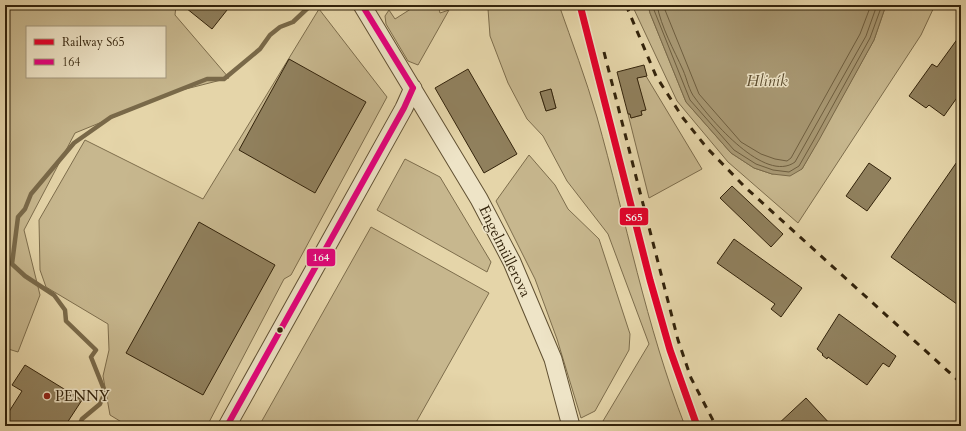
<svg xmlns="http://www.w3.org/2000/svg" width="966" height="431" viewBox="0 0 966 431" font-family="Cardo,serif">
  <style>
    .green { fill: #c7b78e; stroke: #7d6d4c; fill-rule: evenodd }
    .water { fill: #a89873; stroke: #796949 }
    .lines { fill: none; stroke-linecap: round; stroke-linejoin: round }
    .shore { stroke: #6e5e3f; stroke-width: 1 }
    .stream { stroke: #796949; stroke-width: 4.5 }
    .building { fill: #90805d; stroke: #33230b }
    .minor-casing { stroke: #605032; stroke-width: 19 }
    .minor { stroke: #eee4c7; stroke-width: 17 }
    .rail { stroke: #33230b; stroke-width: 3; stroke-dasharray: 7 7; stroke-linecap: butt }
    .bus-1-casing { stroke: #eee4c7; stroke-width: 9 }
    .bus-1 { stroke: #e5007d; stroke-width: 6 }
    .rail-1-casing { stroke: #eee4c7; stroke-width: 10 }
    .rail-1 { stroke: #e4002b; stroke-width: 7 }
    .bus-dot { fill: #33230b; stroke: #eee4c7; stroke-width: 1.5 }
    .poi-dot { fill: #8f2418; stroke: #eee4c7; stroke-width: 1.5 }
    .labels { text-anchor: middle; stroke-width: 3; stroke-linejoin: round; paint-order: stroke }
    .street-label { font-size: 15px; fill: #33230b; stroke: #eee4c7 }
    .poi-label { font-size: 15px; fill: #33230b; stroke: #eee4c7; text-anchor: start }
    .water-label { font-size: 16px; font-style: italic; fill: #5c4c2f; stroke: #eee4c7 }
    .line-badge { stroke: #eee4c7; stroke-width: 1.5 }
    .badge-label { font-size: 11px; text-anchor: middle; font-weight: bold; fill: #fff }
  </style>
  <rect width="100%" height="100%" fill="#e5d5a9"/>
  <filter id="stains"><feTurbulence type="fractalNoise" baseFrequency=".005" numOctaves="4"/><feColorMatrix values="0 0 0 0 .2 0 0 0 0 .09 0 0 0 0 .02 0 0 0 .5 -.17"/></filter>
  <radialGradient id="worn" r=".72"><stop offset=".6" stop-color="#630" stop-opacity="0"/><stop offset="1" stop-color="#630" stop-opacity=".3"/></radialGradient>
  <path class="green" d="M 5,5 L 176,5 L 175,15 L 229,78 L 178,91 L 75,133 L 24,230 L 40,295 L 18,352 L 5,348 ZM 27,27 L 165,27 L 165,77 L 27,77 Z
    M 417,5 L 438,5 L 440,13 L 449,10 L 418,65 L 408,61 L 386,24 L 385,16 L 389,10 L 395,19 Z
    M 490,5 L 559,5 C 572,42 586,79 597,117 C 626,220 646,326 685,426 L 600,426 L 649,344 L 608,234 L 567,181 L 543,136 L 527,119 L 508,83 L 490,36 L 488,9 ZM 551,89 L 556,108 L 546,111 L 540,92 Z
    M 632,5 L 648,5 L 650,13 L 686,102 L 731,153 L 754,168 L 772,174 L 802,169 L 874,40 L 886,5 L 935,5 L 921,35 L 798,223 L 728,162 L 677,101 Z
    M 319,9 L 387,97 L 291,275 L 284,279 L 207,426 L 128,426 L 110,415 L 103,376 L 109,350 L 108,324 L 46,287 L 40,270 L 39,220 L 85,140 L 203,199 Z
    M 646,76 L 702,169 L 649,198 L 628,114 L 630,114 L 631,118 L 642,115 L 641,111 L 645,110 L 637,78 Z
    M 529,155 L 555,185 L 568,209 L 599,239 L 630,334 L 629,350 L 595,411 L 581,418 L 557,339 L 535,279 L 496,201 Z
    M 405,159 L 440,177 L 491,262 L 487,272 L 377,210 Z
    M 371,227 L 489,293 L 414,426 L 259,426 Z"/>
  <path class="water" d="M 648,5 L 886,5 L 874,40 L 819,140 L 802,169 L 790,176 L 772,174 L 754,168 L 731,153 L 686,102 L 650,13 Z"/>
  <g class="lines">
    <path class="shore" d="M 652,5 L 690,100 L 734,150 L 756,164 L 773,170 L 789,172 L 799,166 L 815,138 L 870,38 L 882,5
      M 657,5 C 661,27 674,50 683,70 C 687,79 689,91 695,98 C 711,120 765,184 795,162 L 866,36 L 877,5
      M 663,5 L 699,94 L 741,142 L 761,154 L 775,159 L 787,161 L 791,158 L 860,34 L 871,5"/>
    <path class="stream" d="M 79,426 L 82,419 L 100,404 L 105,392 L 91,357 L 96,350 L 66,321 L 65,310 L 54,295 L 25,276 L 12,264 L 18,217 L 25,209 L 31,194 L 74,143 L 111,117 L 207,79 L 224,79 L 260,49 L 270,35 L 280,27 L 293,22 L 311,5"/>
  </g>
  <path class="building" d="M 188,5 L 231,5 L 212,29 L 186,8 Z
    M 961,34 L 961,92 L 944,116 L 929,105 L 926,108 L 909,96 L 932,64 L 937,67 Z
    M 289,59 L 366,102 L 315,193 L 239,150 Z
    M 644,65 L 647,76 L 637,78 L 646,110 L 641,111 L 642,115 L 631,118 L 630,114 L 628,114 L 617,72 Z
    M 468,69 L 517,154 L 484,173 L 435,88 Z
    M 551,89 L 556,108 L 546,111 L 540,92 Z
    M 961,156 L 961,307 L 891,257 Z
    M 869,163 L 891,178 L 867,211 L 846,196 Z
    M 732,186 L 783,234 L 771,247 L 720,198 Z
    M 199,222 L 275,265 L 203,395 L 126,353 Z
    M 734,239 L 802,288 L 781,317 L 771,309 L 775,304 L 717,263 Z
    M 839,314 L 896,356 L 889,367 L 883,363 L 867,385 L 828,357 L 827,359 L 822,355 L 823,354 L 817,349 Z
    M 25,365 L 82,400 L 65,426 L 5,426 L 5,418 L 22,391 L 12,385 Z
    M 806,398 L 832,426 L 776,426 Z"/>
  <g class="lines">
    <defs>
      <path id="minor" d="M 362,5 L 479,199 L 512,262 L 553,359 L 571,426
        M 227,426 L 404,108 L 413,88"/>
    </defs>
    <use href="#minor" class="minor-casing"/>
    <use href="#minor" class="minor"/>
    <path class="rail" d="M 626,5 L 656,76 L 683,118 L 707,148 L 745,187 L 961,383
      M 604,52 L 678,340 L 691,378 L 716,426"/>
    <defs>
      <path id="bus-1" d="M 362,5 L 413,88
        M 227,426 L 404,108 L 413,88"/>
    </defs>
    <use href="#bus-1" class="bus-1-casing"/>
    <use href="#bus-1" class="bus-1"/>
    <defs>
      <path id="rail-1" d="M 580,5 L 650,280 L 670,350 L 697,426"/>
    </defs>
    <use href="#rail-1" class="rail-1-casing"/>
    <use href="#rail-1" class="rail-1"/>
  </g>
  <circle class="bus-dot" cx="280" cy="330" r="3.5"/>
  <circle class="poi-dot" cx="47" cy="396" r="4"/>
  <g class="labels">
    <g class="street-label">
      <text transform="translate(505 251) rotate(64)" y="5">Engelmüllerova</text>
    </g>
    <g class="poi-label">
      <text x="55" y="401">PENNY</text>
    </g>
    <g class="water-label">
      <text x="767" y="86">Hliník</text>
    </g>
  </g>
  <g class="line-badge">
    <rect x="619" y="207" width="30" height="19" rx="4" fill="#e4002b"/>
    <rect x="306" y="248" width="30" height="19" rx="4" fill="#e5007d"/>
  </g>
  <g class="badge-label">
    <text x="634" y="221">S65</text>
    <text x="321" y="261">164</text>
  </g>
  <rect width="966" height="431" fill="none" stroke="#e5d5a9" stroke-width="20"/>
  <rect x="6" y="6" width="954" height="419" fill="none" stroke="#33230b" stroke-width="2"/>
  <rect x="10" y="10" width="946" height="411" fill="none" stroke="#33230b"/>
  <rect x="26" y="26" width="140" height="52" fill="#eee4c7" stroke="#a3977c"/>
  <rect x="34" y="39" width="20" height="6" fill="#e4002b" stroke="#a3977c"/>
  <text x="62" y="46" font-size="12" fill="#33230b">Railway S65</text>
  <rect x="34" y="59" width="20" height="6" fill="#e5007d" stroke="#a3977c"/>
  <text x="62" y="66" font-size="12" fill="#33230b">164</text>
  <rect width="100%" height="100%" filter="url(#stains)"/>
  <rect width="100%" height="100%" fill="url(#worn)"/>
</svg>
